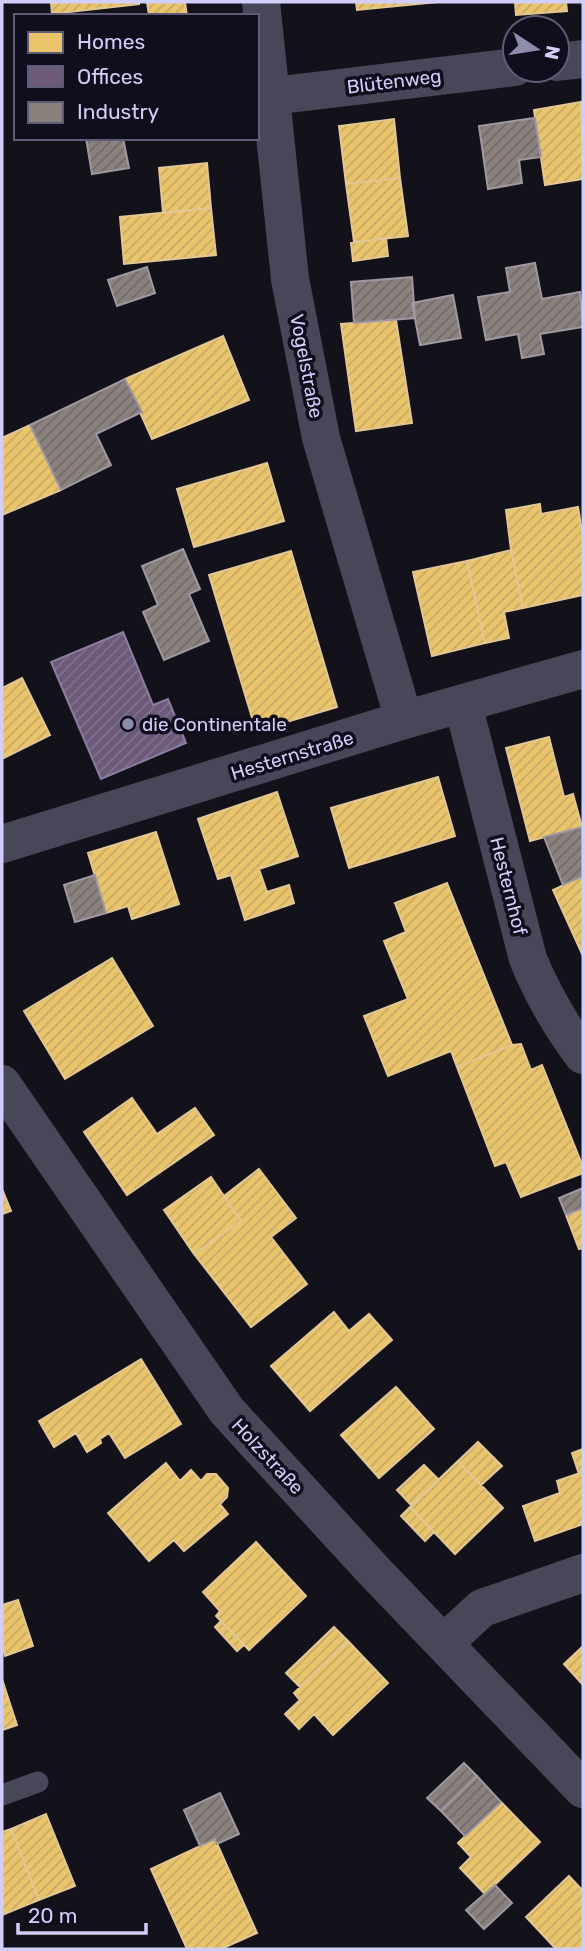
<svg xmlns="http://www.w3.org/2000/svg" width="585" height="1951" viewBox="0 0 585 1951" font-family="Rubik,sans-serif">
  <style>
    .homes { fill: url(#homes-hatch); stroke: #e2c795; stroke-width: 2 }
    .offices { fill: url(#offices-hatch); stroke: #8b7ca0; stroke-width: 2 }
    .industry { fill: url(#industry-hatch); stroke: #9f98a2; stroke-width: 2 }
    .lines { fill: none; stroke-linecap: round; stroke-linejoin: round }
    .lane { stroke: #474759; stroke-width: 21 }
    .street { stroke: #474759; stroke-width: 38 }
    .poi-dot { fill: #8e8cac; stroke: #100e1d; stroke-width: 2.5 }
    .labels { text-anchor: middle; stroke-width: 7; stroke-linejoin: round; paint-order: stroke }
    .street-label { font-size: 19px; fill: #d1cefa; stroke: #100e1d }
    .poi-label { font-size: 19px; fill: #d1cefa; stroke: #100e1d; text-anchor: start }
  </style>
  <defs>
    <pattern id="homes-hatch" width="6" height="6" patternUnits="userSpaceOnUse" patternTransform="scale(1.75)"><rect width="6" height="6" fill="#e9c46a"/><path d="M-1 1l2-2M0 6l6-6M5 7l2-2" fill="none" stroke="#c7a964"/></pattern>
    <pattern id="offices-hatch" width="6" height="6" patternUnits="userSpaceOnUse" patternTransform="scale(1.75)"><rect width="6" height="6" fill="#6d597a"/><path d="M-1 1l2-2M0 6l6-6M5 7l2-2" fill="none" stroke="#81708e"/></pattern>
    <pattern id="industry-hatch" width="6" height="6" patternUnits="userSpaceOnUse" patternTransform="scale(1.75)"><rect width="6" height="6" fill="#8a817c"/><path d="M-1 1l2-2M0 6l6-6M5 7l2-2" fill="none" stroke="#706a6b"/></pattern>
  </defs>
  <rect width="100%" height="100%" fill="#13121a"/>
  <path class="homes" d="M 51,2 L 139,2 L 139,4 L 52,14 Z
    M 147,2 L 185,2 L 187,16 L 145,16 L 149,15 Z
    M 356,2 L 438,2 L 357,10 Z
    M 515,2 L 566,2 L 567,11 L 516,15 Z
    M 581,102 L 583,179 L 545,185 L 534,110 Z
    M 394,119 L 400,178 L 346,184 L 339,126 Z
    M 207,163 L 211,208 L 163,213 L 159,168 Z
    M 400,178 L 408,236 L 354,242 L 346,184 Z
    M 211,208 L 216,255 L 124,264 L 120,217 Z
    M 386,238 L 388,256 L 353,261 L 351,243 Z
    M 396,320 L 412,423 L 356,431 L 341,324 Z
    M 223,336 L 249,400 L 152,439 L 125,379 Z
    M 30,425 L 61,490 L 2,515 L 2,438 Z
    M 267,463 L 284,521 L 194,547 L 177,489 Z
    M 540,504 L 541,514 L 578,507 L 583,538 L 583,595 L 523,608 L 511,550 L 506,510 Z
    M 511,550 L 523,608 L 504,612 L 509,638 L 485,643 L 467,561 Z
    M 291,551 L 337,707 L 256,731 L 209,575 Z
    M 467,561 L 485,643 L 432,656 L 413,572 Z
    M 22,678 L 50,735 L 2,759 L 2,688 Z
    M 549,737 L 564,797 L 573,794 L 582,827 L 530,841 L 506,748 Z
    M 438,777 L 455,836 L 349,868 L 331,808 Z
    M 277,792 L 298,856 L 259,869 L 267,892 L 289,885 L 294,903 L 245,920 L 231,875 L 218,879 L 198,819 Z
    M 156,832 L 179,904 L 132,919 L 128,906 L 106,913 L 88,853 Z
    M 583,876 L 583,956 L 553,890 Z
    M 447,883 L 512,1045 L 457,1067 L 451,1051 L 388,1076 L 364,1016 L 408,999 L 384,941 L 406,932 L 395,903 Z
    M 112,958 L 153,1026 L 65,1079 L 24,1011 Z
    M 521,1044 L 531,1070 L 542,1065 L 583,1167 L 583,1173 L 521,1197 L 506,1162 L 495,1166 L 457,1067 L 512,1045 Z
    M 132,1098 L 157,1134 L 195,1108 L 214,1135 L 127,1195 L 84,1132 Z
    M 259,1169 L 296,1218 L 271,1237 L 307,1284 L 251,1327 L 194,1254 L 241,1221 L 224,1196 Z
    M 211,1177 L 241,1221 L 194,1254 L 164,1210 Z
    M 2,1189 L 11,1211 L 2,1214 Z
    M 583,1208 L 583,1248 L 579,1249 L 566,1215 Z
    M 334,1312 L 349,1331 L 369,1314 L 392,1340 L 310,1411 L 271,1366 Z
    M 141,1359 L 181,1424 L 125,1458 L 109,1433 L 100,1439 L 101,1443 L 87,1452 L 76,1433 L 54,1447 L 39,1421 Z
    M 396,1387 L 434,1429 L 379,1478 L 341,1435 Z
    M 478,1442 L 502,1466 L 481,1485 L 458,1461 Z
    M 583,1449 L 583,1472 L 579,1474 L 572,1453 Z
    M 458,1461 L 503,1508 L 455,1554 L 410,1507 Z
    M 166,1463 L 180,1481 L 191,1470 L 201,1481 L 207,1474 L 216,1474 L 228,1488 L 227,1497 L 220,1504 L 228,1514 L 184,1551 L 174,1540 L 149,1561 L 108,1513 Z
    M 424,1465 L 439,1480 L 412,1506 L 397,1490 Z
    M 583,1472 L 583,1524 L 535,1541 L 523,1506 L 560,1493 L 557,1481 Z
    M 410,1507 L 434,1532 L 425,1541 L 401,1516 Z
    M 256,1542 L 306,1596 L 249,1650 L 216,1616 L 220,1611 L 203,1592 Z
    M 18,1600 L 33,1646 L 5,1656 L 2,1645 L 2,1605 Z
    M 221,1621 L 244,1645 L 237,1651 L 215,1627 Z
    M 334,1627 L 348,1641 L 300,1687 L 286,1673 Z
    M 348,1641 L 388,1683 L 333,1735 L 314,1714 L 299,1729 L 285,1714 L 300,1700 L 294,1693 Z
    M 583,1646 L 583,1685 L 564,1664 Z
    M 2,1679 L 17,1725 L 2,1730 Z
    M 501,1802 L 540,1842 L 485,1894 L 460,1868 L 471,1857 L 458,1843 Z
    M 46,1814 L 75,1886 L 39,1900 L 11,1829 Z
    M 11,1829 L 39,1900 L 2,1915 L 2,1832 Z
    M 215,1839 L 257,1933 L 221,1949 L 187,1949 L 151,1869 Z
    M 569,1876 L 583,1891 L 583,1946 L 579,1949 L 556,1949 L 526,1917 Z"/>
  <path class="offices" d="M 123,632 L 153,705 L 168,699 L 186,743 L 101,779 L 51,662 Z"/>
  <path class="industry" d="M 535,118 L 541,157 L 519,160 L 522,183 L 488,189 L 479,126 Z
    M 86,138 L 123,138 L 129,168 L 92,174 Z
    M 535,263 L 542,299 L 580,292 L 583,327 L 540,334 L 544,354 L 522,358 L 518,334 L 486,340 L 478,297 L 510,292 L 506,268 Z
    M 147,267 L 155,293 L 117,306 L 108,280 Z
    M 412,277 L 415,318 L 354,323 L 351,282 Z
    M 453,295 L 461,338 L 420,345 L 412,303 Z
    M 125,379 L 142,412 L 96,434 L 111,465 L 61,490 L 30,425 Z
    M 183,549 L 200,589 L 189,594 L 209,641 L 164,660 L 143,612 L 158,605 L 142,566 Z
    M 582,827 L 583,876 L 563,885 L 544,837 Z
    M 95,875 L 106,913 L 75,922 L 64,885 Z
    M 583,1188 L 583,1208 L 566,1215 L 559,1198 Z
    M 464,1763 L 477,1776 L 441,1811 L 427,1798 Z
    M 477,1776 L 501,1802 L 465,1836 L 441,1811 Z
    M 220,1793 L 239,1834 L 217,1844 L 215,1839 L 200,1846 L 184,1810 Z
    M 495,1885 L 512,1903 L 484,1929 L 466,1910 Z"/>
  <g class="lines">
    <path class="lane" d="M 2,1795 L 38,1782"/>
    <path class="street" d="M 261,2 L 290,279 L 321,438 L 404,720
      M 557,62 L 583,59
      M 272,96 L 515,67
      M 463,704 L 528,959 C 543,995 560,1025 583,1055
      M 2,844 L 404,720 L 583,669
      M 2,1084 L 227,1411 L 373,1570 L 583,1789
      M 444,1643 L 482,1608 L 583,1573"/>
  </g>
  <circle class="poi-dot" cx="128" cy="724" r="7"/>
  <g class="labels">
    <g class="street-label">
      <text transform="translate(394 81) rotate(-7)" y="7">Blütenweg</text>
      <text transform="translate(307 366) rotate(79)" y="7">Vogelstraße</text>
      <text transform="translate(292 755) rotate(-17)" y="7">Hesternstraße</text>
      <text transform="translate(509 886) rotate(76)" y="7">Hesternhof</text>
      <text transform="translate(268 1456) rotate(47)" y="7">Holzstraße</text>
    </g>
    <g class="poi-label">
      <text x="142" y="731">die Continentale</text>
    </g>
  </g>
  <rect width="585" height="1951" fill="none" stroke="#d1cefa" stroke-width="7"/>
  <rect x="14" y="14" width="245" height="126" fill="#100e1d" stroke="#5d5b75" stroke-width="2"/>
  <rect x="28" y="32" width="35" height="21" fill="#e9c46a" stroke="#5d5b75" stroke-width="2"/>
  <text x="77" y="49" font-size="21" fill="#d1cefa">Homes</text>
  <rect x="28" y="66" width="35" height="21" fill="#6d597a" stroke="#5d5b75" stroke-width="2"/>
  <text x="77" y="84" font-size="21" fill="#d1cefa">Offices</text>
  <rect x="28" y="102" width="35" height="21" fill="#8a817c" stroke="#5d5b75" stroke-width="2"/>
  <text x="77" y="119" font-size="21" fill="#d1cefa">Industry</text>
  <g transform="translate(536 49) rotate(102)"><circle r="33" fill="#100e1d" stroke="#5d5b75" stroke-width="2"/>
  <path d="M0-5L12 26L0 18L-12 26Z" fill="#8e8cac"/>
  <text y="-10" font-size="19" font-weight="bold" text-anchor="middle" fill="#d1cefa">N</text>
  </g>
  <path d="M18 1923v10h128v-10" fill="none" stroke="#d1cefa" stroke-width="3.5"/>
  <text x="28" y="1923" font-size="21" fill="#d1cefa" stroke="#100e1d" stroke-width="5" paint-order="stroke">20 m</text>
</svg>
